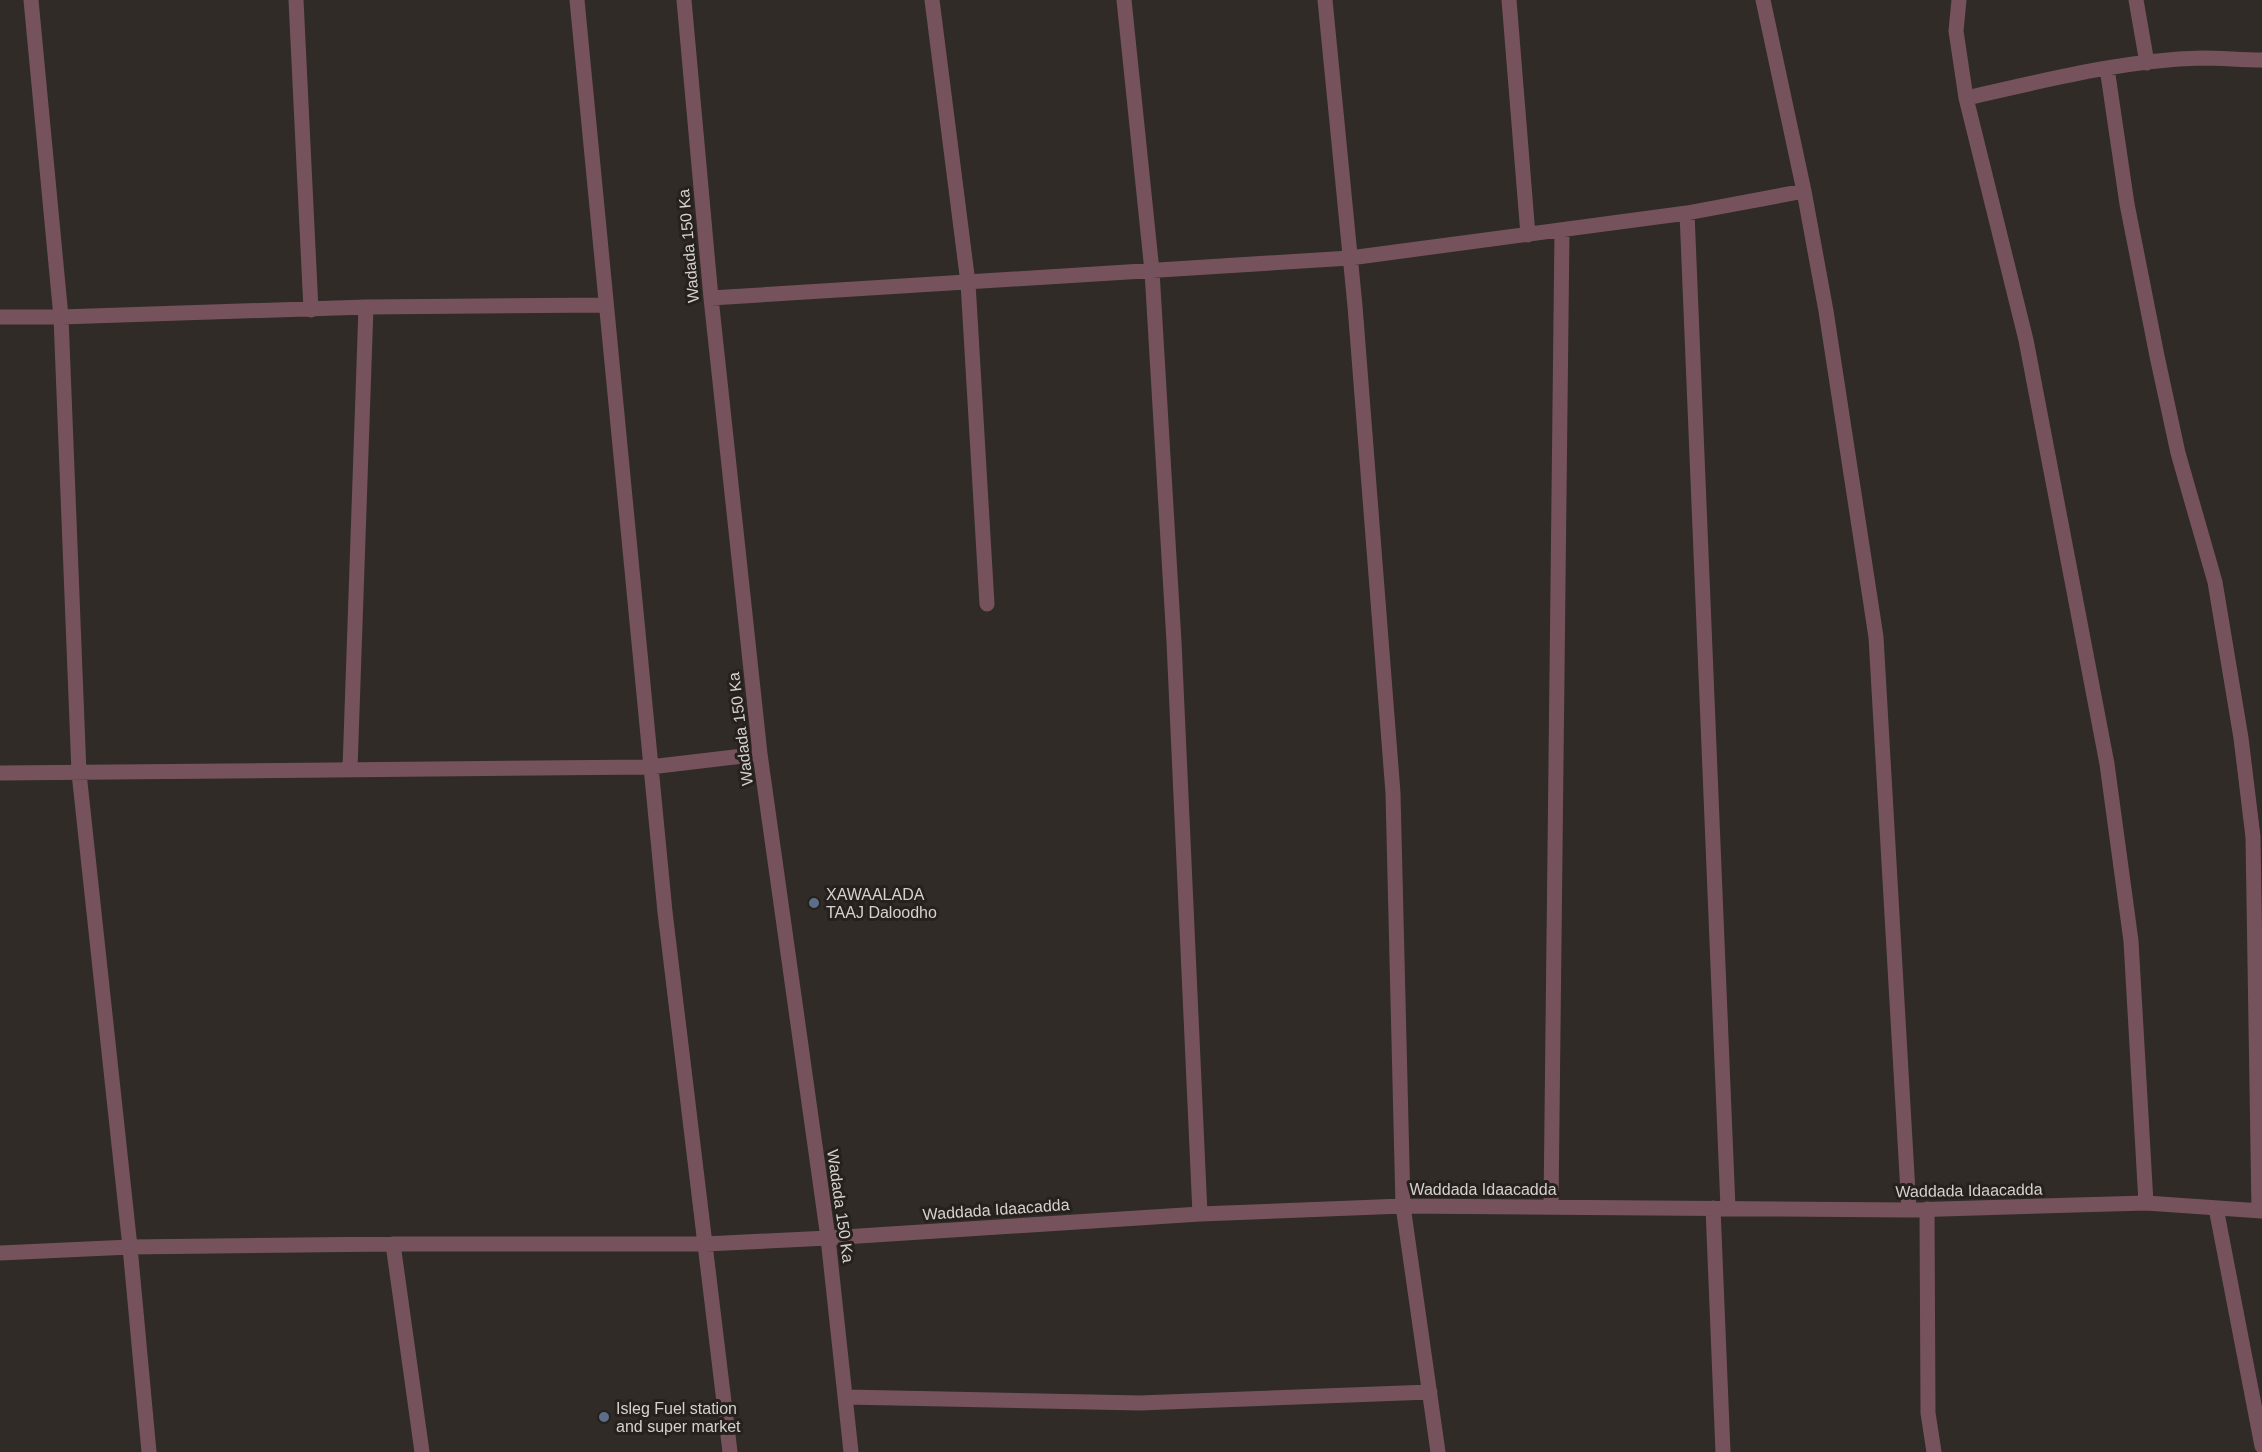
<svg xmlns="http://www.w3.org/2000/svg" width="2262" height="1452" viewBox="0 0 2262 1452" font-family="Arial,sans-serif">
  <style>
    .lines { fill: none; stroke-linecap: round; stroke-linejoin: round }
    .minor { stroke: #76535c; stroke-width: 15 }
    .service-dot { fill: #5c6f8a; stroke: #26211d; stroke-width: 2 }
    .labels { text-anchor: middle; stroke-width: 6; stroke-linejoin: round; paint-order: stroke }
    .street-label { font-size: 16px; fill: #d5d1cf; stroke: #26211d }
    .poi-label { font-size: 16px; fill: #d5d1cf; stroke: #26211d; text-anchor: start }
  </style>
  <rect width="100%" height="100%" fill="#302b27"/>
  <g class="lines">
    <path class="minor" d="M 31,0 L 61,317 L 79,773 L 130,1247 L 149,1452
      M 296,0 L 311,310
      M 577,0 L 665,912 L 730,1452
      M 684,0 L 711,298 L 760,754 L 828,1238 L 851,1452
      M 932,0 L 968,283 L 987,604
      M 1124,0 L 1152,271 L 1174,642 L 1200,1214
      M 1325,0 L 1355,306 L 1393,793 L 1403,1206 L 1438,1452
      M 1509,0 L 1528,235
      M 1763,0 L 1804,191 L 1826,311 L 1876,637 L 1909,1210
      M 1959,0 L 1956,31 L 1966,98 L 2026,340 L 2107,764 L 2131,941 L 2146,1203
      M 2136,0 L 2147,63
      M 2107,68 L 2127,204 L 2157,356 L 2178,453 L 2215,582 L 2241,738 L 2253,837 L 2259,1211
      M 1966,98 C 2043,81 2122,60 2202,58 C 2222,58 2242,60 2262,60
      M 1687,213 L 1728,1208
      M 711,298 L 1350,258 L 1687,213 L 1804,191
      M 0,317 L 61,317 L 366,307 L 605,305
      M 350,769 L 366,307
      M 0,773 L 650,767 L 760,754
      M 1551,1207 L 1562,230
      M 1713,1208 L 1723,1452
      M 2216,1208 L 2262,1446
      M 1927,1209 L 1928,1413 L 1934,1452
      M 393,1244 L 422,1452
      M 0,1253 L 130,1247 L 393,1244 L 705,1244 L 828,1238 L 1200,1214 L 1403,1206 L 1909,1210 L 2146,1203 L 2262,1211
      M 845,1397 L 1140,1403 L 1430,1392"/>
  </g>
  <g class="service-dot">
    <circle cx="814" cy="903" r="6"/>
    <circle cx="604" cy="1417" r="6"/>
  </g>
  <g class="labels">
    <g class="street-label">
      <text transform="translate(688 246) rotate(-95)" y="6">Wadada 150 Ka</text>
      <text transform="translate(740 729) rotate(-97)" y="6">Wadada 150 Ka</text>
      <text x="1483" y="1195">Waddada Idaacadda</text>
      <text transform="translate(1969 1190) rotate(-1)" y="6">Waddada Idaacadda</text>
      <text transform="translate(841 1206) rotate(82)" y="6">Wadada 150 Ka</text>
      <text transform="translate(996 1209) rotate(-4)" y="6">Waddada Idaacadda</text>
    </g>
    <g class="poi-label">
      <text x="826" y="900">XAWAALADA<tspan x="826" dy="18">TAAJ Daloodho</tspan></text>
      <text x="616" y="1414">Isleg Fuel station<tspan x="616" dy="18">and super market</tspan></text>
    </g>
  </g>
</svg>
